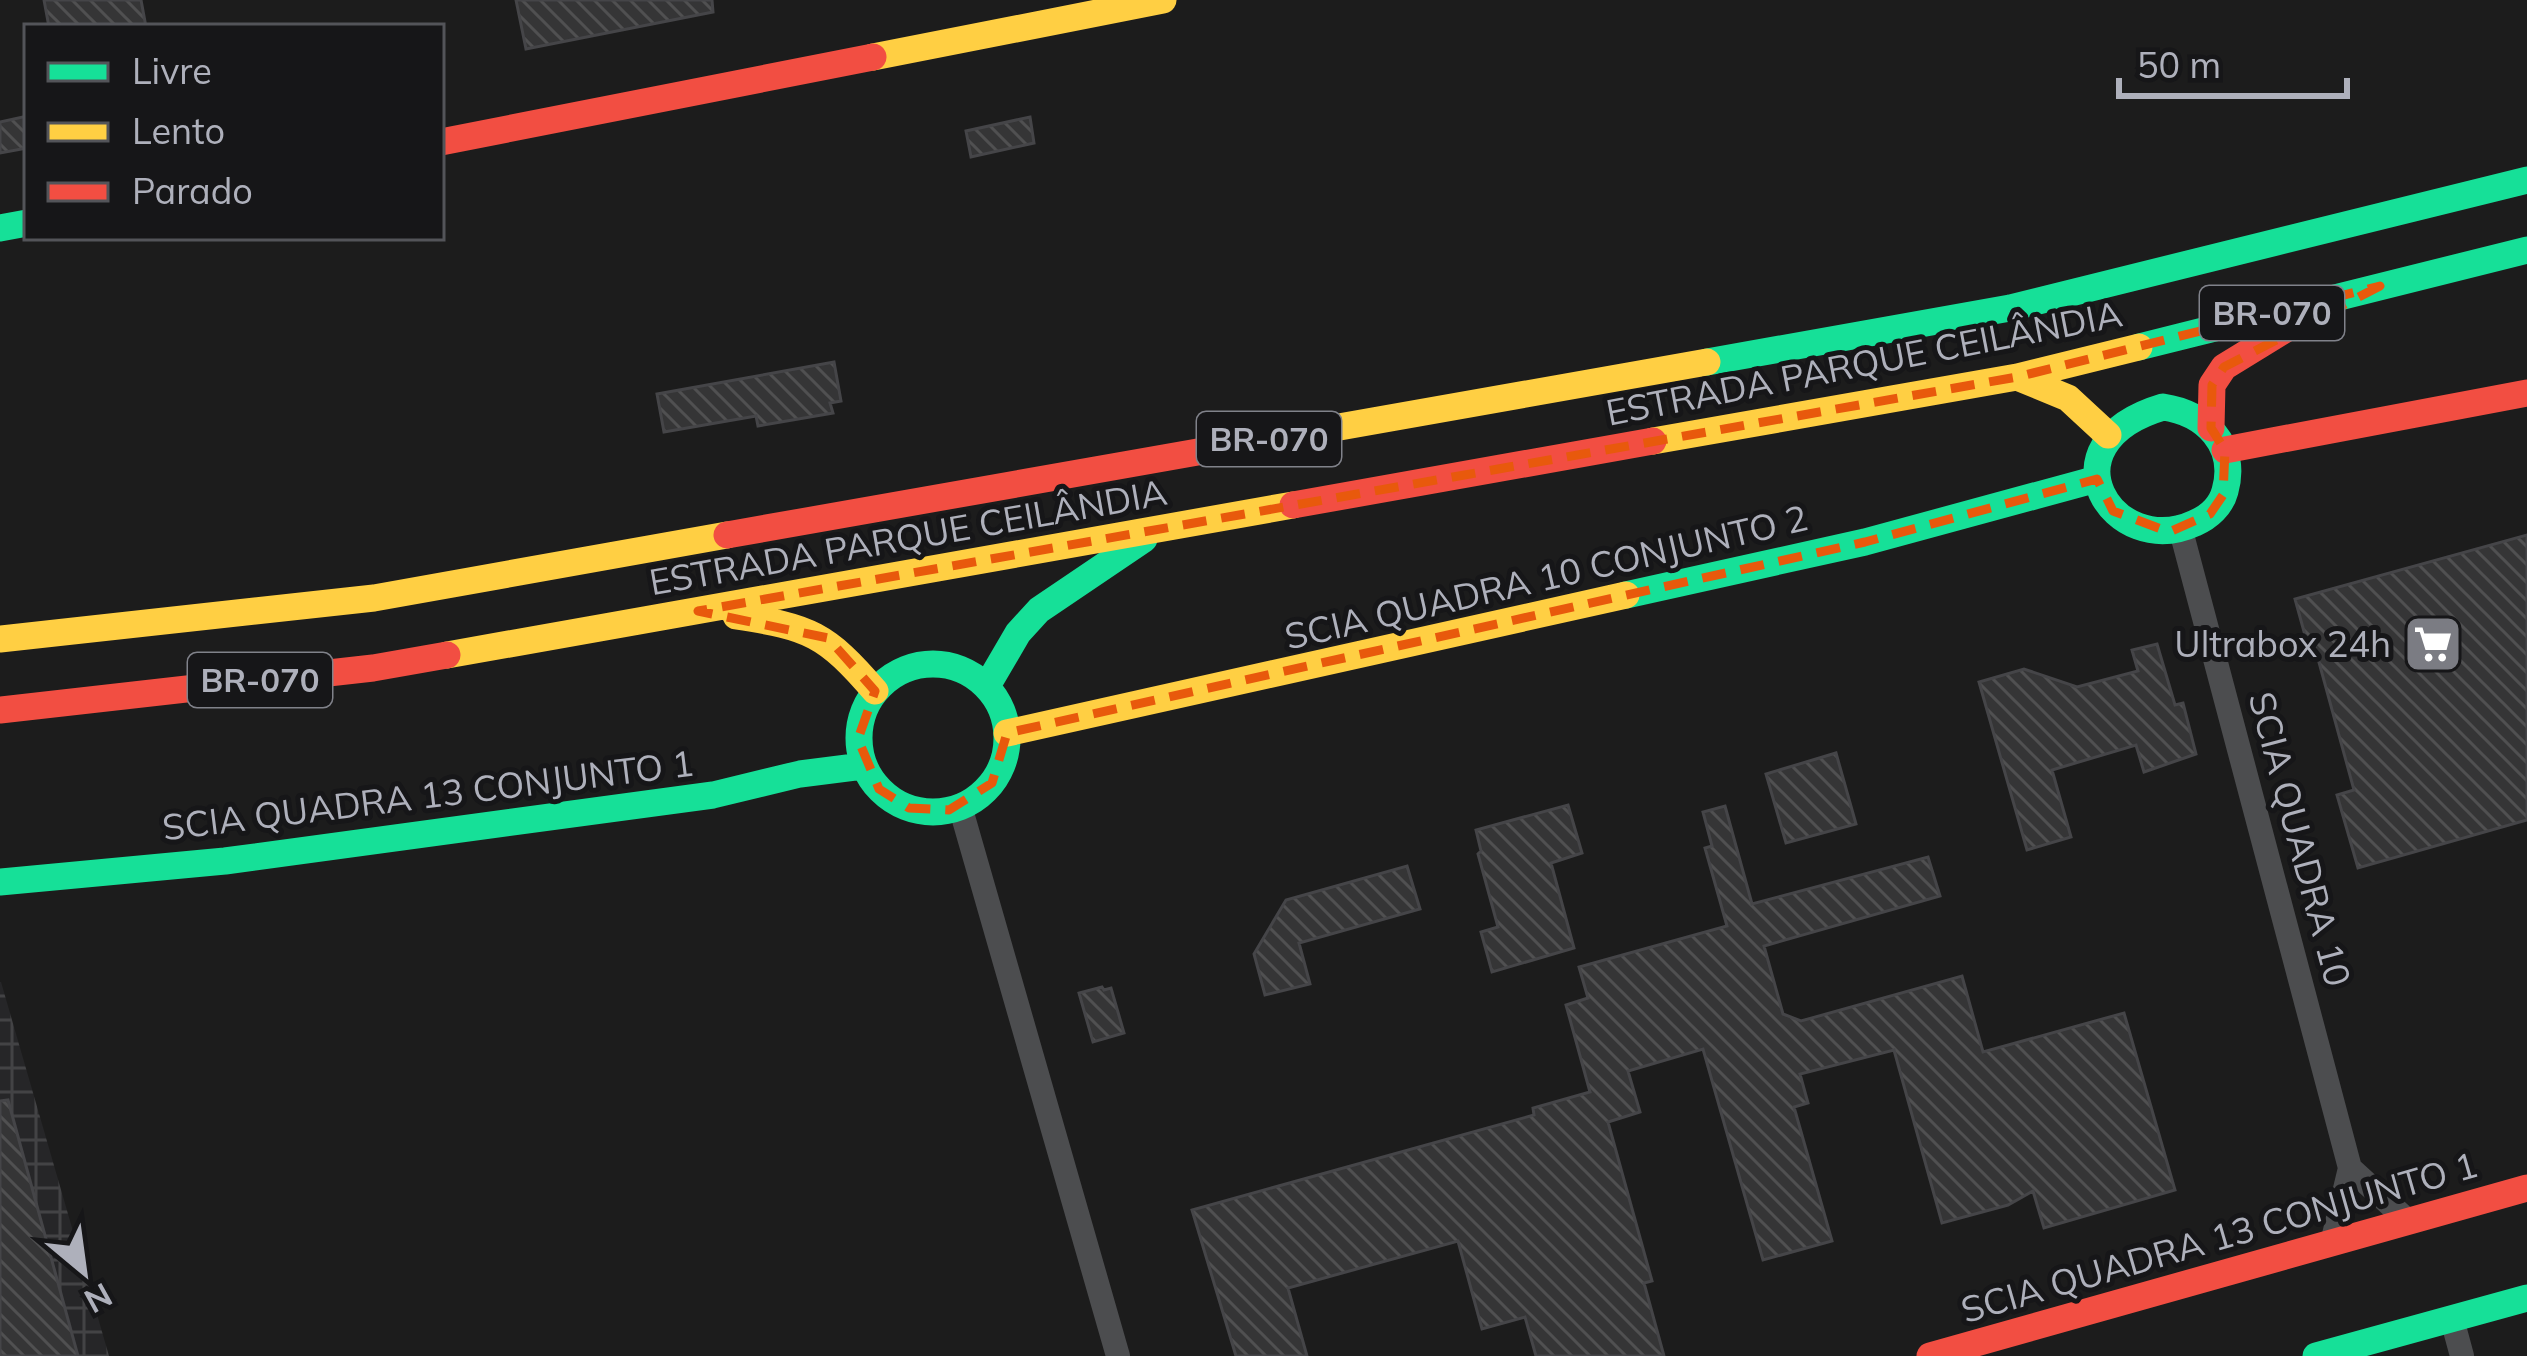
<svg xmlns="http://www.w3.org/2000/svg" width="2527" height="1356" viewBox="0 0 2527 1356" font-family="Mulish,sans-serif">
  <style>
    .industrial { fill: url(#industrial-grid) }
    .building { fill: url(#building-back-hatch); stroke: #454548; stroke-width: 3 }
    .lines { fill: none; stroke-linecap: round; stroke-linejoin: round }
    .street { stroke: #4c4d4f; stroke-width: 24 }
    .fast { stroke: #16e098; stroke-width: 27 }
    .slow { stroke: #ffcf43; stroke-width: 27 }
    .jam { stroke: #f24e42; stroke-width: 27 }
    .marked { fill: none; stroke: #e8590c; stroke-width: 9; stroke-dasharray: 24 15; stroke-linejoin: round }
    .labels { text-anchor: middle; stroke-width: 10; stroke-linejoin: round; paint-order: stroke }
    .shield { fill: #161618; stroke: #80828a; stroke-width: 3 }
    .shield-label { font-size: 33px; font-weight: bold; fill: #aeb0bb }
    .street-label { font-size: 36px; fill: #aeb0bb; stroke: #161618 }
    .poi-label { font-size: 36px; fill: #aeb0bb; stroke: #161618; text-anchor: end }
  </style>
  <defs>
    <pattern id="industrial-grid" width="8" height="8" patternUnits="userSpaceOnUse" patternTransform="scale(3)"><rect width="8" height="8" fill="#262628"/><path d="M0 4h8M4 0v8" fill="none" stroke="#434345"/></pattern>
    <pattern id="building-back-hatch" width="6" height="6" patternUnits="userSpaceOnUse" patternTransform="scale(3)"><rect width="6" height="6" fill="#353536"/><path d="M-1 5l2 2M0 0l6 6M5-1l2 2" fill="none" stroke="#505051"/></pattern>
  </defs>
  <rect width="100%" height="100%" fill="#1c1c1c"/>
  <path class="industrial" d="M 0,982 L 1,982 L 109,1356 L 0,1356 Z"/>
  <path class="building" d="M 44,0 L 141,0 L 146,27 L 49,27 Z
    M 516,0 L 712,0 L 713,12 L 526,49 Z
    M 27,116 L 27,148 L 0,153 L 0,122 Z
    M 1030,117 L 1034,143 L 971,157 L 966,131 Z
    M 834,362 L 841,401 L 830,403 L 833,413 L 758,426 L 756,416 L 664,432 L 657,394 Z
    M 2527,535 L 2527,820 L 2358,868 L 2337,795 L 2354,790 L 2314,644 L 2308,646 L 2295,599 Z
    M 2157,644 L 2175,705 L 2183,703 L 2196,754 L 2144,772 L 2136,745 L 2052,770 L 2071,837 L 2027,850 L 1979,682 L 2024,669 L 2077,687 L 2138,671 L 2132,650 Z
    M 1836,753 L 1856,824 L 1786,843 L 1766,774 Z
    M 1568,805 L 1582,853 L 1551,863 L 1574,948 L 1492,972 L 1481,932 L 1498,927 L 1478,854 L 1481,851 L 1476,830 Z
    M 1725,806 L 1752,904 L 1928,857 L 1940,896 L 1764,946 L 1783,1014 L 1801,1021 L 1962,976 L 1983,1052 L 2124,1013 L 2175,1190 L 2044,1228 L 2033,1191 L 2008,1205 L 1942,1223 L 1894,1050 L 1800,1074 L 1808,1103 L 1794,1107 L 1832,1241 L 1763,1260 L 1703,1049 L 1628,1071 L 1640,1112 L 1608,1122 L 1652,1281 L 1644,1283 L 1664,1356 L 1536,1356 L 1525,1317 L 1482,1329 L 1458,1241 L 1288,1288 L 1307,1356 L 1236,1356 L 1192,1210 L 1534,1115 L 1533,1108 L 1590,1092 L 1566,1005 L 1588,998 L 1579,967 L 1727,926 L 1705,848 L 1712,846 L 1703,812 Z
    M 1407,866 L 1420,909 L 1299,943 L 1310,984 L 1265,995 L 1254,954 L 1286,900 Z
    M 1102,987 L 1104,990 L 1111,988 L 1124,1033 L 1093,1042 L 1079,993 Z
    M 8,1100 L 78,1356 L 0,1356 L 0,1101 Z"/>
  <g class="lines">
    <path class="street" d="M 2180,527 L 2350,1168 L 2332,1243
      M 960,806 L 1118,1356
      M 2350,1168 L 2408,1221
      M 2452,1319 L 2462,1356"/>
    <path class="fast" d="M 0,228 L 27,223
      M 2139,347 L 2527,250
      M 1707,362 L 2010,308 L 2527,180
      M 2163,407 C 2205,413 2238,445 2225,491 C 2221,506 2209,517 2195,523 C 2113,561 2039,444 2163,407 Z
      M 1626,595 L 1865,542 L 2097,479
      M859 738a74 74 0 1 1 148 0a74 74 0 1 1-148 0Z
      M 987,686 L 1018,633 L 1039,610 L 1144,539
      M 0,882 L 225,861 L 713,795 L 800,774 L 863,766
      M 2316,1356 L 2527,1298"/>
    <path class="slow" d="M 873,57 L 1163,0
      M 2017,377 L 2068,398 L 2108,435
      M 1653,441 L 2017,377 L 2139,347
      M 1243,444 L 1707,362
      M 736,616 C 810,627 826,634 875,691
      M 0,639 L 374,598 L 727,535
      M 447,655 L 1293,505
      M 1007,733 L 1626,595"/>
    <path class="jam" d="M 441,142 L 873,57
      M 2211,428 L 2212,385 L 2224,367 L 2299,321
      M 2225,450 L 2527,393
      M 1293,505 L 1653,441
      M 727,535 L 1243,444
      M 0,710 L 373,668 L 447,655
      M 1930,1356 L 2527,1188"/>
  </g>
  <path class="marked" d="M 2380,286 L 2224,367 L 2212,385 L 2211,428 L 2225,450 L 2223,495 L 2210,514 L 2169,532 L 2113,511 L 2097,479 L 1865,542 L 1007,733 L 992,783 L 949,810 L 909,808 L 879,789 L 858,739 L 875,691 L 828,638 L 698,611 L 2017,377 Z"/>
  <defs>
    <symbol id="supermarket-square" viewBox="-11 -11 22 22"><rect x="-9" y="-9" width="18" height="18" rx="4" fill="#7b7c83" stroke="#161618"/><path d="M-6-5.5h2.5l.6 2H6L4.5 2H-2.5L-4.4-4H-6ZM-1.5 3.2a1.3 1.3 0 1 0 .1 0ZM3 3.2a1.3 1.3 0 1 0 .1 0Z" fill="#fff"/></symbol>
  </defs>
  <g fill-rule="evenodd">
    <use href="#supermarket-square" x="2400" y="611" width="66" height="66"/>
  </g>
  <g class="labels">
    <g class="shield">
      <rect x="2200" y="286" width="144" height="54" rx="9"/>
      <rect x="1197" y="412" width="144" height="54" rx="9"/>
      <rect x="188" y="653" width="144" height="54" rx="9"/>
    </g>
    <g class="shield-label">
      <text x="2272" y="325">BR-070</text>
      <text x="1269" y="451">BR-070</text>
      <text x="260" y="692">BR-070</text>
    </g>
    <g class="street-label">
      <text transform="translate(1864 363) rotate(-11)" y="13">ESTRADA PARQUE CEILÂNDIA</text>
      <text transform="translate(908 537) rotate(-10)" y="13">ESTRADA PARQUE CEILÂNDIA</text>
      <text transform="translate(1546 577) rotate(-13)" y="13">SCIA QUADRA 10 CONJUNTO 2</text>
      <text transform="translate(428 795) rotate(-7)" y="13">SCIA QUADRA 13 CONJUNTO 1</text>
      <text transform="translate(2300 839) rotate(75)" y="13">SCIA QUADRA 10</text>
      <text transform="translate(2219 1237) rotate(-16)" y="13">SCIA QUADRA 13 CONJUNTO 1</text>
    </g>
    <g class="poi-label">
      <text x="2391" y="657">Ultrabox 24h</text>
    </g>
  </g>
  <rect x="24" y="24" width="420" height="216" fill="#161618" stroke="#535459" stroke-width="3"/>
  <rect x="48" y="63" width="60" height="18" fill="#16e098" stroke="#535459" stroke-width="3"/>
  <text x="132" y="84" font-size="36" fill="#aeb0bb">Livre</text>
  <rect x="48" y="123" width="60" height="18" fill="#ffcf43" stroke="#535459" stroke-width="3"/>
  <text x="132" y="144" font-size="36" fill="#aeb0bb">Lento</text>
  <rect x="48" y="183" width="60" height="18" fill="#f24e42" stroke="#535459" stroke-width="3"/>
  <text x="132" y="204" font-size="36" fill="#aeb0bb">Parado</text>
  <g transform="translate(84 1272) rotate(151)" stroke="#161618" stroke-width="9" paint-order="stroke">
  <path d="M0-9L21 45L0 30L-21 45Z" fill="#aeb0bb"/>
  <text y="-18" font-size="33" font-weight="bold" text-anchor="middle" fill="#aeb0bb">N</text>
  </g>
  <path d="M2119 78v18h228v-18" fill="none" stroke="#aeb0bb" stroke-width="6"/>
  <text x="2137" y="78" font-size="36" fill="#aeb0bb" stroke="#161618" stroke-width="9" paint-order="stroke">50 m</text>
</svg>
